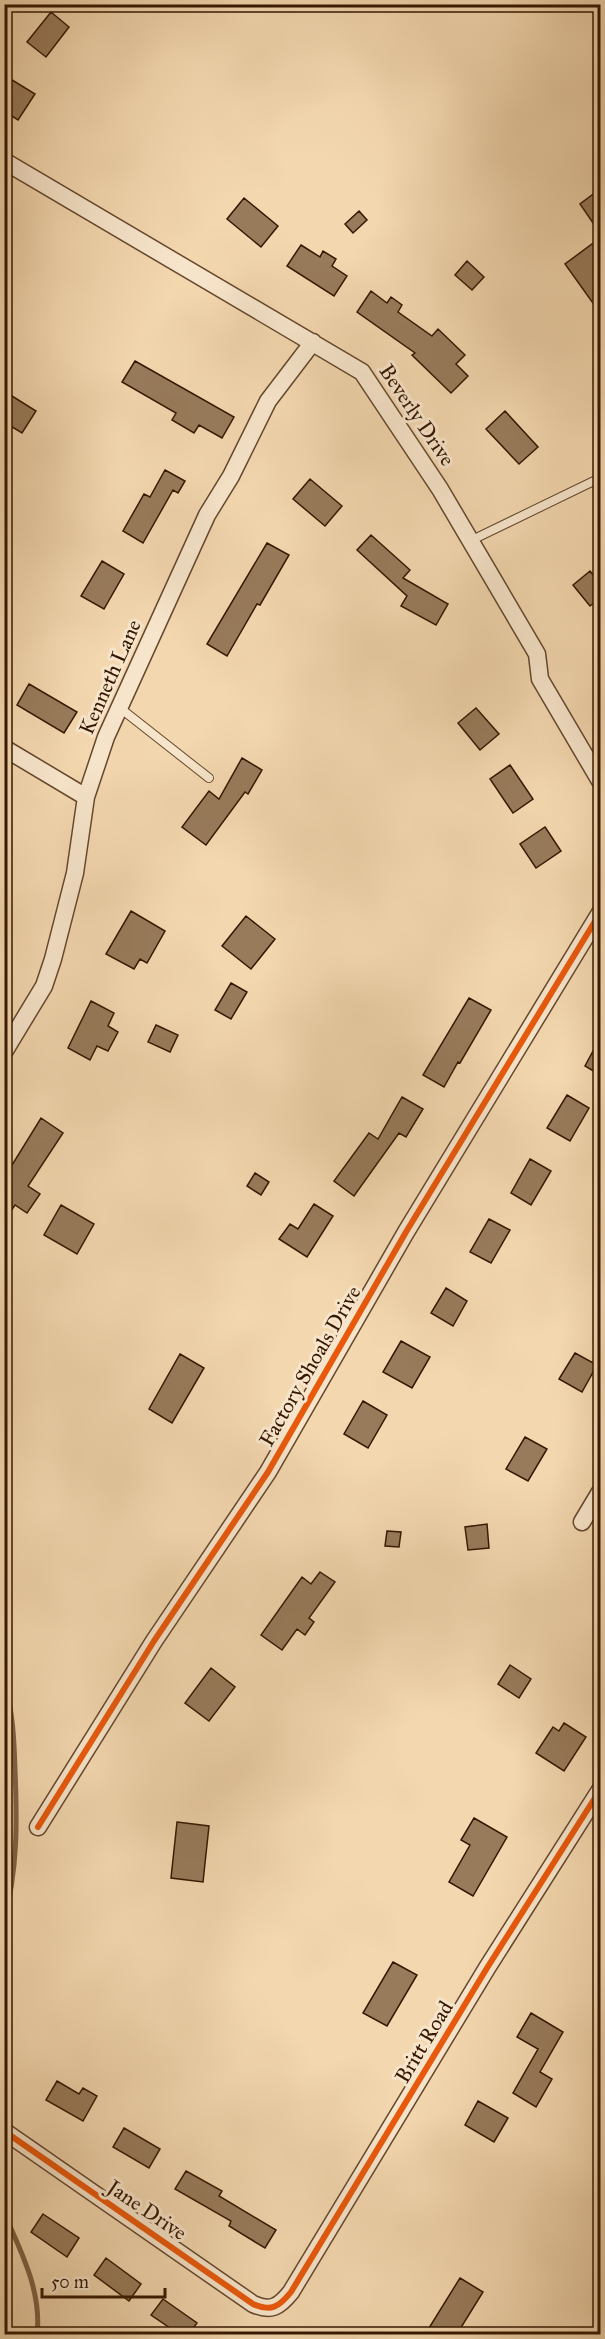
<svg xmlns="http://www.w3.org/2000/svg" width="605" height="2339" viewBox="0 0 605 2339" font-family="'IM FELL Great Primer',serif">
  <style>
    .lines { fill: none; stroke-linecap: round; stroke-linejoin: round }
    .stream { stroke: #806346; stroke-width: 5 }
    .building { fill: #987b5b; stroke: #351701; stroke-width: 1.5 }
    .service-casing { stroke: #64472c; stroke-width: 10 }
    .minor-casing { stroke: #64472c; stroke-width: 19 }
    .service { stroke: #f7e5cb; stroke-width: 8 }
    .minor { stroke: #f7e5cb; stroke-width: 16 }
    .cycleway-casing { stroke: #f7e5cb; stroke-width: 10 }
    .cycleway { stroke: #e8590c; stroke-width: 6 }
    .labels { text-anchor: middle; stroke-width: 6; stroke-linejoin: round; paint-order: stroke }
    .street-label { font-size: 21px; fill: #351701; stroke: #f7e5cb }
  </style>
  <rect width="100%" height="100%" fill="#f3d7af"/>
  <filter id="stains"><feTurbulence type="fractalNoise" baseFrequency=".00333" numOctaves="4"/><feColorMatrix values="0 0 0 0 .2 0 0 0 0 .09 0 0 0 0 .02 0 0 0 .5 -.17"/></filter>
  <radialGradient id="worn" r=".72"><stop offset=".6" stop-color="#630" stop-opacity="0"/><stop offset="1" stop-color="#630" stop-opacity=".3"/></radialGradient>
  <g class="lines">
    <path class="stream" d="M 4,1683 C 13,1711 14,1739 15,1769 C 17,1819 18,1871 4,1919
      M 4,2213 C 21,2251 42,2292 37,2334"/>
  </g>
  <path class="building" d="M 51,12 L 69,27 L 46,57 L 27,42 Z
    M 4,75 L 35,94 L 18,120 L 4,111 Z
    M 600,189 L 600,233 L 580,204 Z
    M 244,198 L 278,226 L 261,247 L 227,219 Z
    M 359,211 L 367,220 L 353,233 L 345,224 Z
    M 600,238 L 600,313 L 565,264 Z
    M 301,245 L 320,257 L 323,251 L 336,259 L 332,266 L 347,276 L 334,296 L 287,266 Z
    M 467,261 L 484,277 L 472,290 L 455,275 Z
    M 371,291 L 387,303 L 391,297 L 402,305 L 398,312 L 432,336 L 438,329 L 465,355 L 456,364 L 468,376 L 451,393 L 412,355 L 415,353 L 357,312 Z
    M 135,361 L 234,417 L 222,438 L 199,425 L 194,433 L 172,420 L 176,413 L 122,382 Z
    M 4,391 L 36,411 L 22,433 L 4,422 Z
    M 505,411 L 538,447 L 519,464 L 486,429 Z
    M 165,470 L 185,481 L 178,493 L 173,490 L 143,543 L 123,531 L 144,494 L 150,497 Z
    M 310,479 L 342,506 L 325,526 L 293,499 Z
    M 371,535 L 410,570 L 403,578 L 448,604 L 436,625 L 401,606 L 407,596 L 357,550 Z
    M 267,543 L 289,555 L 260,605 L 257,604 L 227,656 L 207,644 Z
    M 102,561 L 124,574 L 104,609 L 81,596 Z
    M 590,571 L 600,584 L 600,598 L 590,606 L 573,585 Z
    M 29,684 L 77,712 L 64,733 L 17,705 Z
    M 476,708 L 499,734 L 480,750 L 458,723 Z
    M 242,758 L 262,770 L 248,794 L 245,792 L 206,845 L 182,827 L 209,791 L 219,799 Z
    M 510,765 L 533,799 L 513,813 L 490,779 Z
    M 545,827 L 561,851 L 536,868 L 520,844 Z
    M 131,911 L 165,931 L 147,963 L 140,959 L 134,969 L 106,954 Z
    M 246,916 L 275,939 L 251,969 L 222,946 Z
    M 231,983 L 247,992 L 231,1019 L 215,1010 Z
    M 469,998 L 491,1010 L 460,1063 L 458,1062 L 444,1087 L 423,1075 Z
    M 91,1001 L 114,1013 L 108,1026 L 118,1032 L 108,1051 L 97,1046 L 90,1060 L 68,1048 Z
    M 156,1025 L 178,1035 L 170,1052 L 148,1042 Z
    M 600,1038 L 600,1075 L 585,1066 Z
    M 567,1095 L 589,1108 L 570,1141 L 547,1128 Z
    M 402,1097 L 423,1109 L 406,1137 L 399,1133 L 354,1196 L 334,1181 L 369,1133 L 378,1139 Z
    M 41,1118 L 63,1133 L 28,1186 L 40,1194 L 27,1213 L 15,1205 L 4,1221 L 4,1178 Z
    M 530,1159 L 551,1171 L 531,1205 L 511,1193 Z
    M 255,1173 L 269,1182 L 261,1195 L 247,1186 Z
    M 314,1204 L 333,1216 L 307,1257 L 279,1239 L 290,1224 L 298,1229 Z
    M 61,1205 L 94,1224 L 77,1254 L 44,1235 Z
    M 489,1219 L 510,1230 L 491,1263 L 470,1252 Z
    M 446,1288 L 467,1301 L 453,1326 L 431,1313 Z
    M 401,1341 L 430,1357 L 412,1388 L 383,1372 Z
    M 575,1353 L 597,1365 L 582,1392 L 559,1379 Z
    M 180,1354 L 204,1368 L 172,1423 L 149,1409 Z
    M 363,1401 L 387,1415 L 368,1448 L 344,1434 Z
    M 525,1437 L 547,1449 L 528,1481 L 506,1469 Z
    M 487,1524 L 489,1548 L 468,1550 L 465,1527 Z
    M 387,1531 L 401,1532 L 399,1547 L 385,1546 Z
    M 320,1572 L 335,1582 L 309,1618 L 314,1622 L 305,1635 L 297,1629 L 282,1650 L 261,1635 L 302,1577 L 311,1584 Z
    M 510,1665 L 531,1679 L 519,1698 L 498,1684 Z
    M 211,1668 L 235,1687 L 209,1721 L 185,1703 Z
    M 564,1723 L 586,1737 L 564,1771 L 536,1753 L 553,1727 L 559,1731 Z
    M 474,1818 L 507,1837 L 473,1896 L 449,1882 L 470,1845 L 461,1840 Z
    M 177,1822 L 209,1826 L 203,1882 L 171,1878 Z
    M 393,1962 L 417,1975 L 387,2026 L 363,2013 Z
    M 531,2013 L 563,2032 L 540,2072 L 552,2079 L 536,2107 L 513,2093 L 538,2049 L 517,2037 Z
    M 57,2081 L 79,2094 L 83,2088 L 97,2096 L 83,2121 L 46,2100 Z
    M 478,2101 L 508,2118 L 494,2142 L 465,2125 Z
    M 124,2128 L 160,2149 L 149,2168 L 113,2147 Z
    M 186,2171 L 222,2191 L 219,2196 L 276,2230 L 265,2248 L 229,2226 L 231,2221 L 175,2189 Z
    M 43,2214 L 79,2238 L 67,2257 L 31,2232 Z
    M 106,2258 L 141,2284 L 129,2301 L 94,2275 Z
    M 460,2278 L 483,2292 L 457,2334 L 440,2334 L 429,2328 Z
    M 163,2299 L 197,2323 L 189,2334 L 179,2334 L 151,2315 Z"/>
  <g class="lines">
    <defs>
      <path id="service" d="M 470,541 L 600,478
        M 120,708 L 209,778"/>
      <path id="minor" d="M 4,161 L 362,372 L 440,489 L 537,654 L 540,679 L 600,781
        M 4,748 L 86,797
        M 4,1052 L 44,986 L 53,959 L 75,873 L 86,797 L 106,737 L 207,515 L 231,476 L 268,401 L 313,342
        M 582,1522 L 600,1492
        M 38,1827 L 154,1641 L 268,1472 L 406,1232 L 600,913
        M 4,2131 L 253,2304 C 271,2312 279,2307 291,2292 L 487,1968 L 600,1790"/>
    </defs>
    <use href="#service" class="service-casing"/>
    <use href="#minor" class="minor-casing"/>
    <use href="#service" class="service"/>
    <use href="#minor" class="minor"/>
    <defs>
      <path id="cycleway" d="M 38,1827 L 154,1641 L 268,1472 L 406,1232 L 600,913
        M 4,2131 L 253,2304 C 271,2312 279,2307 291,2292 L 487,1968 L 600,1790"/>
    </defs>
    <use href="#cycleway" class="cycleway-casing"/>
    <use href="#cycleway" class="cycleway"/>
  </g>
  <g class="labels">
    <g class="street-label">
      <text transform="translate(417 415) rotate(56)" y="7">Beverly Drive</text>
      <text transform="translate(110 677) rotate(-66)" y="7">Kenneth Lane</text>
      <text transform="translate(310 1366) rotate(-60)" y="7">Factory Shoals Drive</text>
      <text transform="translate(424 2042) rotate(-59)" y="7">Britt Road</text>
      <text transform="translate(147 2210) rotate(34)" y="7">Jane Drive</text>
    </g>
  </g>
  <rect width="605" height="2339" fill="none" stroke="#f3d7af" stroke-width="24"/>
  <rect x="6" y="6" width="593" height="2327" fill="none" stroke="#351701" stroke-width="3"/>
  <rect x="12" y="12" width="581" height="2315" fill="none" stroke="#351701" stroke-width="1.5"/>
  <path d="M42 2288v9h123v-9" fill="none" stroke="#351701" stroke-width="3"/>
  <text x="51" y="2288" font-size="18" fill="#351701" stroke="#f7e5cb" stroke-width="4.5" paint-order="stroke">50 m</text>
  <rect width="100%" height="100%" filter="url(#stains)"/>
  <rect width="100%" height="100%" fill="url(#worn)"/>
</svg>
